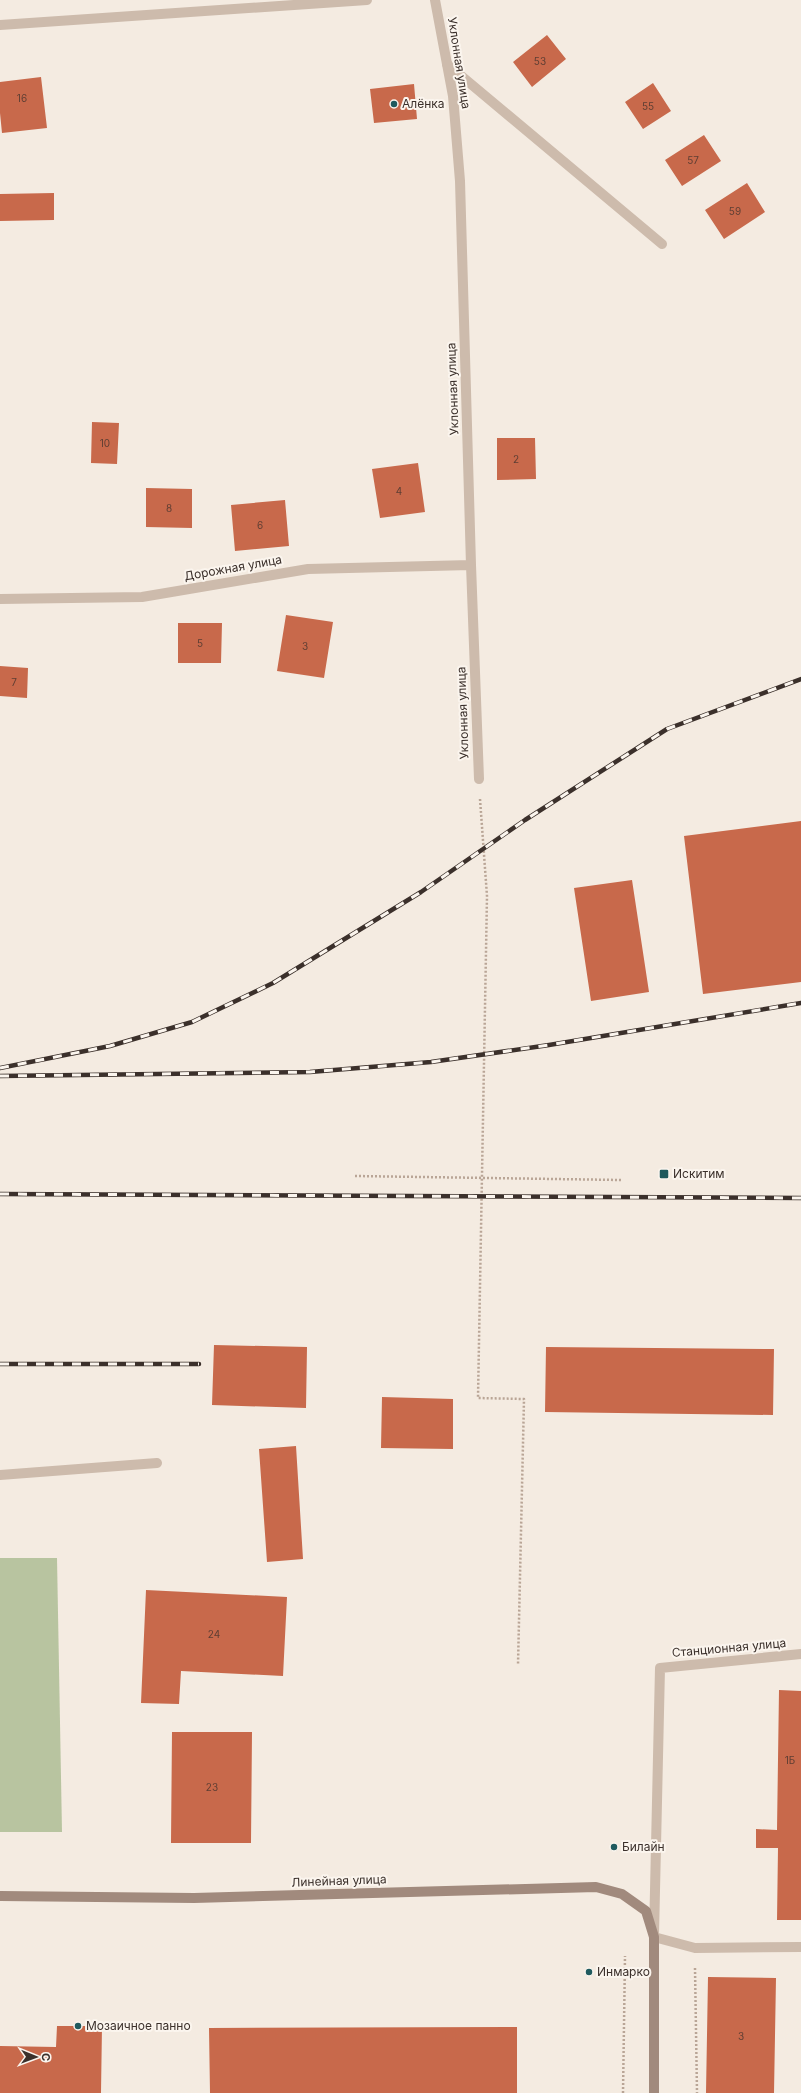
<svg xmlns="http://www.w3.org/2000/svg" width="801" height="2093" viewBox="0 0 801 2093" font-family="Inter,sans-serif">
  <style>
    .green { fill: #b8c4a0 }
    .building { fill: #c8694b }
    .lines { fill: none; stroke-linecap: round; stroke-linejoin: round }
    .path { stroke: #b9a596; stroke-width: 2.5; stroke-dasharray: 2 2; stroke-linecap: butt }
    .service { stroke: #cdbbac; stroke-width: 10 }
    .minor { stroke: #cdbbac; stroke-width: 10 }
    .tertiary { stroke: #cdbbac; stroke-width: 10 }
    .secondary { stroke: #a18a7d; stroke-width: 10 }
    .rail-casing { stroke: #3b302b; stroke-width: 4.5 }
    .rail { stroke: #fbf5ee; stroke-width: 3; stroke-dasharray: 9; stroke-linecap: butt }
    .poi-dot { fill: #1f5a5e; stroke: #fbf5ee; stroke-width: 1.5 }
    .labels { text-anchor: middle; stroke-width: 4; stroke-linejoin: round; paint-order: stroke }
    .number-label { font-size: 10px; fill: #5e3e33 }
    .street-label { font-size: 12px; fill: #3b302b; stroke: #fbf5ee }
    .poi-label { font-size: 12px; fill: #3b302b; stroke: #fbf5ee; text-anchor: start }
  </style>
  <rect width="100%" height="100%" fill="#f4ebe1"/>
  <path class="green" d="M 0,1558 L 57,1558 L 62,1832 L 0,1832 Z"/>
  <path class="building" d="M 547,35 L 566,59 L 532,87 L 513,62 Z
    M 41,77 L 47,128 L 2,133 L 0,113 L 0,82 Z
    M 653,83 L 671,111 L 643,129 L 625,102 Z
    M 414,84 L 417,119 L 374,123 L 370,89 Z
    M 704,135 L 721,161 L 682,186 L 665,160 Z
    M 747,183 L 765,212 L 724,239 L 705,210 Z
    M 54,193 L 54,220 L 0,221 L 0,194 Z
    M 92,422 L 119,423 L 117,464 L 91,463 Z
    M 497,438 L 535,438 L 536,479 L 497,480 Z
    M 418,463 L 425,512 L 380,518 L 372,469 Z
    M 146,488 L 192,489 L 192,528 L 146,527 Z
    M 285,500 L 289,546 L 235,551 L 231,505 Z
    M 286,615 L 333,622 L 324,678 L 277,671 Z
    M 178,623 L 222,623 L 221,663 L 178,663 Z
    M 0,666 L 28,668 L 27,698 L 0,696 Z
    M 801,821 L 801,982 L 703,994 L 684,836 Z
    M 632,880 L 649,992 L 591,1001 L 574,888 Z
    M 214,1345 L 307,1347 L 306,1408 L 212,1405 Z
    M 546,1347 L 774,1349 L 773,1415 L 545,1412 Z
    M 382,1397 L 453,1399 L 453,1449 L 381,1448 Z
    M 296,1446 L 303,1559 L 267,1562 L 259,1449 Z
    M 146,1590 L 287,1597 L 283,1676 L 181,1671 L 179,1704 L 141,1703 Z
    M 779,1690 L 801,1691 L 801,1920 L 777,1920 L 778,1848 L 756,1848 L 756,1829 L 777,1830 Z
    M 172,1732 L 252,1732 L 251,1843 L 171,1843 Z
    M 708,1977 L 776,1978 L 774,2093 L 706,2093 Z
    M 57,2026 L 102,2026 L 101,2093 L 0,2093 L 0,2046 L 56,2047 Z
    M 517,2027 L 517,2093 L 210,2093 L 209,2028 Z"/>
  <g class="lines">
    <path class="path" d="M 480,799 L 487,896 L 478,1398 L 524,1399 L 518,1665
      M 355,1176 L 621,1180
      M 695,1968 L 697,2093
      M 623,2093 L 625,1956"/>
    <path class="service" d="M 447,64 L 662,244
      M 0,1475 L 157,1463
      M 654,1937 L 695,1948 L 801,1947"/>
    <path class="minor" d="M 435,0 L 453,96 L 460,181 L 471,565 L 479,779
      M 0,599 L 142,597 L 308,569 L 471,565
      M 654,1935 L 660,1668 L 801,1654"/>
    <path class="tertiary" d="M 0,25 L 367,0"/>
    <path class="secondary" d="M 0,1896 L 194,1898 L 596,1887 L 622,1894 L 646,1911 L 654,1937 L 654,2093"/>
    <defs>
      <path id="rail" d="M 0,1068 L 110,1046 L 192,1022 L 273,983 L 421,892 L 525,820 L 667,729 L 801,679
        M 0,1076 L 310,1072 L 431,1062 L 549,1045 L 801,1003
        M 0,1194 L 801,1198
        M 0,1364 L 199,1364"/>
    </defs>
    <use href="#rail" class="rail-casing"/>
    <use href="#rail" class="rail"/>
  </g>
  <g class="poi-dot">
    <circle cx="394" cy="104" r="4"/>
    <rect x="659" y="1169" width="10" height="10" rx="2"/>
    <circle cx="614" cy="1847" r="4"/>
    <circle cx="589" cy="1972" r="4"/>
    <circle cx="78" cy="2026" r="4"/>
  </g>
  <g class="labels">
    <g class="number-label">
      <text x="540" y="65">53</text>
      <text x="22" y="102">16</text>
      <text x="648" y="110">55</text>
      <text x="693" y="164">57</text>
      <text x="735" y="215">59</text>
      <text x="105" y="447">10</text>
      <text x="516" y="463">2</text>
      <text x="399" y="495">4</text>
      <text x="169" y="512">8</text>
      <text x="260" y="529">6</text>
      <text x="200" y="647">5</text>
      <text x="305" y="650">3</text>
      <text x="14" y="686">7</text>
      <text x="214" y="1638">24</text>
      <text x="790" y="1764">1Б</text>
      <text x="212" y="1791">23</text>
      <text x="741" y="2040">3</text>
    </g>
    <g class="street-label">
      <text transform="translate(459 63) rotate(81)" y="4">Уклонная улица</text>
      <text transform="translate(453 389) rotate(-92)" y="4">Уклонная улица</text>
      <text transform="translate(233 568) rotate(-10)" y="4">Дорожная улица</text>
      <text transform="translate(463 713) rotate(-92)" y="4">Уклонная улица</text>
      <text transform="translate(729 1648) rotate(-5)" y="4">Станционная улица</text>
      <text transform="translate(339 1881) rotate(-2)" y="4">Линейная улица</text>
    </g>
    <g class="poi-label">
      <text x="402" y="108">Алёнка</text>
      <text x="673" y="1178">Искитим</text>
      <text x="622" y="1851">Билайн</text>
      <text x="597" y="1976">Инмарко</text>
      <text x="86" y="2030">Мозаичное панно</text>
    </g>
  </g>
  <g transform="translate(36 2057) rotate(91)" stroke="#fbf5ee" stroke-width="3" paint-order="stroke">
  <path d="M0-3L7 15L0 10L-7 15Z" fill="#3b302b"/>
  <text y="-6" font-size="11" font-weight="bold" text-anchor="middle" fill="#3b302b">С</text>
  </g>
</svg>
